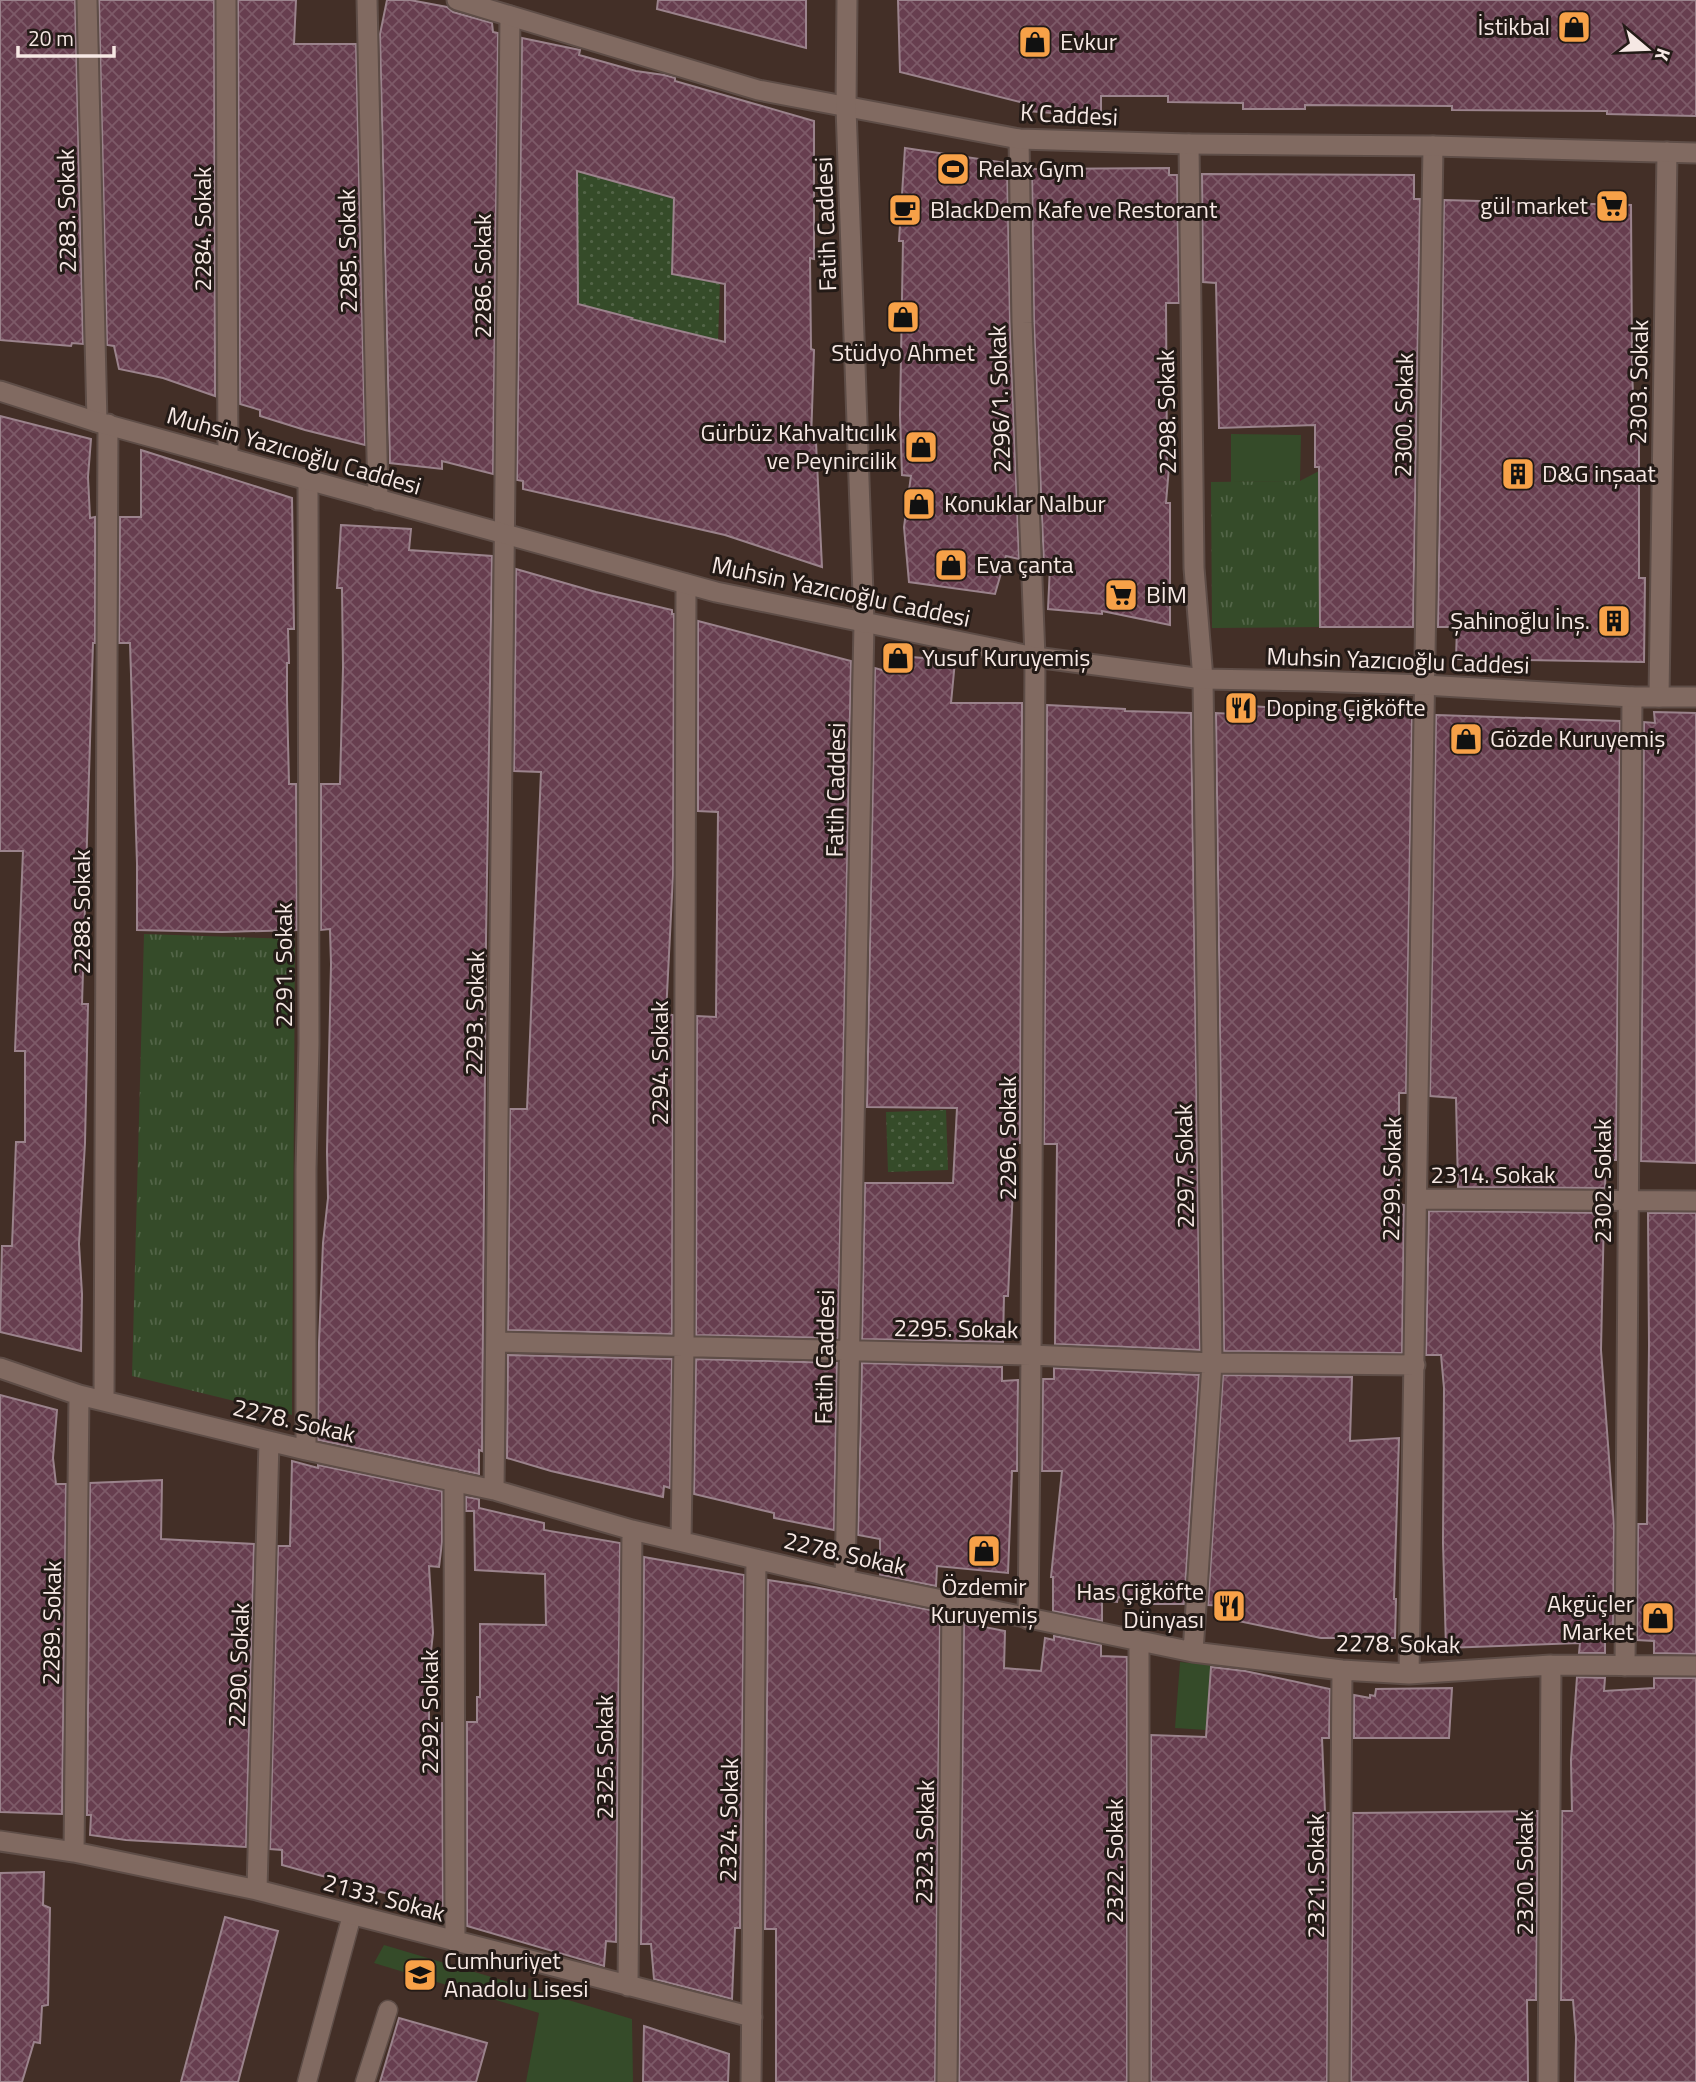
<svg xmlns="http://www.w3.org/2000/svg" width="1696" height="2082" viewBox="0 0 1696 2082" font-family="'Titillium Web',sans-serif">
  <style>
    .grass { fill: #354b29 }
    .park { fill: url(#park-tufts) }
    .garden { fill: url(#garden-dots) }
    .building { fill: url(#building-cross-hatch); stroke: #9b838c; stroke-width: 2; fill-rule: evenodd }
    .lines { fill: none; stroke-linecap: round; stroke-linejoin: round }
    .service-casing { stroke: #5e4d47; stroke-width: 21 }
    .minor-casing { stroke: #5e4d47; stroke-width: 23 }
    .tertiary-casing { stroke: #5e4d47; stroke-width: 23 }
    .secondary-casing { stroke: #5e4d47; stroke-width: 23 }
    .service { stroke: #816a61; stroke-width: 18 }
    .minor { stroke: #816a61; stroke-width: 19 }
    .tertiary { stroke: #816a61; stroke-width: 19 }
    .secondary { stroke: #816a61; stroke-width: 19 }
    .labels { text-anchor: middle; stroke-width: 6; stroke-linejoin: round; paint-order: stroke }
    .poi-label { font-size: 24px; fill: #f6e8e4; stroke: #231a16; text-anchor: start }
    .street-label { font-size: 24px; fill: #f6e8e4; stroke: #231a16 }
  </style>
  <defs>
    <pattern id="park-tufts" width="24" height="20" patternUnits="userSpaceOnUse" patternTransform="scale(1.75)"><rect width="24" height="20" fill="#354b29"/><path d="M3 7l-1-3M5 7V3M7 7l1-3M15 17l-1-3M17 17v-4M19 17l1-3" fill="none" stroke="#536548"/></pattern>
    <pattern id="garden-dots" width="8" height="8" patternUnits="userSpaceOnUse" patternTransform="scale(1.75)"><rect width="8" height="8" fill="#354b29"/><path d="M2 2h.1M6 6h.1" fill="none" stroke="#536548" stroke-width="1.8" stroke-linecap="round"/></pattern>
    <pattern id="building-cross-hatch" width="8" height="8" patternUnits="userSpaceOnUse" patternTransform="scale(1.75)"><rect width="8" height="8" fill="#673e4f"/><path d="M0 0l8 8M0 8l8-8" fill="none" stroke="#7d5a68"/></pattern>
  </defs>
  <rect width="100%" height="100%" fill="#432f27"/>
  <path class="grass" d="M 1231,434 L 1301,435 L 1300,481 L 1231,482 Z
    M 1180,1662 L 1211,1665 L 1206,1730 L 1175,1728 Z
    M 384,1945 L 632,2019 L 633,2082 L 526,2082 L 539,2013 L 374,1963 Z"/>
  <path class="park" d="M 1319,471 L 1320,627 L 1212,628 L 1211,482 L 1300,481 Z
    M 144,934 L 295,939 L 292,1415 L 132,1376 Z"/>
  <path class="garden" d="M 579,172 L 674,199 L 672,273 L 720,283 L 718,342 L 577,304 L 576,180 Z
    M 946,1110 L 948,1170 L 888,1172 L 886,1112 Z"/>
  <path class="building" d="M 0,0 L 75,0 L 83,344 L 72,343 L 71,346 L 0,340 Z
    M 99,0 L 214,0 L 215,396 L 163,378 L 119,369 L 114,346 L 107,345 Z
    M 238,0 L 296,0 L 294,44 L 356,44 L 365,445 L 305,430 L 260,416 L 260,410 L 240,404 Z
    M 387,0 L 410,0 L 447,7 L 453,12 L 492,23 L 493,32 L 498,33 L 493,474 L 442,461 L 442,469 L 390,463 L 380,34 Z
    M 658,0 L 806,0 L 806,48 L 657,9 Z
    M 898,0 L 1696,0 L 1696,116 L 1607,114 L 1607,111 L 1452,110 L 1452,106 L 1305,105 L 1305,109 L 1243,109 L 1243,103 L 1168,102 L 1168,96 L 1101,96 L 1101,117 L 1028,111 L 1028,104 L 900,72 Z
    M 522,38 L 580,50 L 579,55 L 636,71 L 664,75 L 675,78 L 675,81 L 814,121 L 814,259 L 810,258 L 811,349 L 814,350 L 811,441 L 816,442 L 822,567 L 725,535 L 523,489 L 523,481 L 517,480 ZM 577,171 L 674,198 L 672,274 L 725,284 L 725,342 L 631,319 L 632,318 L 578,304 Z
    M 905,148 L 1007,163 L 1010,323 L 1019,559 L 1006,556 L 995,594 L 909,582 L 904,527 L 911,476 L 902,475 L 900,415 L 903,241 L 899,241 Z
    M 1169,168 L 1169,175 L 1177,175 L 1179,303 L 1166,303 L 1167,466 L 1169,467 L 1166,503 L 1170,503 L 1170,625 L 1102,611 L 1102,614 L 1048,609 L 1050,566 L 1044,565 L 1034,323 L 1032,169 Z
    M 1202,174 L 1414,175 L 1414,199 L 1420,199 L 1413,627 L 1320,627 L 1319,467 L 1315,467 L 1315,425 L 1219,428 L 1216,283 L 1203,282 Z
    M 1444,200 L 1631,205 L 1632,369 L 1634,419 L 1639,419 L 1639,578 L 1645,578 L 1644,662 L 1456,659 L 1457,627 L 1438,627 Z
    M 0,416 L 91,439 L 88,477 L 90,518 L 95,517 L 95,643 L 93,643 L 82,1004 L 88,1004 L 85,1143 L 79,1244 L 82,1294 L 81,1351 L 0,1332 L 2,1246 L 12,1246 L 16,1142 L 25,1142 L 25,1051 L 15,1051 L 23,851 L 0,851 Z
    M 141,450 L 292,498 L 294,629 L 288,629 L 289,663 L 287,663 L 287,699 L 289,784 L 296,784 L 297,930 L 222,932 L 137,930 L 137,863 L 130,643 L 119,643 L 120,517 L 141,517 Z
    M 341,525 L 411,529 L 409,550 L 492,556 L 486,940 L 482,1451 L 479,1450 L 479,1474 L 318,1440 L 319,1342 L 323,1243 L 328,1198 L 327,1152 L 331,964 L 330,929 L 321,930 L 321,784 L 340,784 L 343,668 L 342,588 L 337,588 Z
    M 516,569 L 596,592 L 672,610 L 672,614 L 674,614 L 673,875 L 666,1014 L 673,1015 L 672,1334 L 508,1330 L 510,1109 L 527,1109 L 541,772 L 514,771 Z
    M 698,621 L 851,661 L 838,1338 L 696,1335 L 697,1016 L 716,1017 L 718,812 L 698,811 Z
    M 890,655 L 955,661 L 951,703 L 1022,703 L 1020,1143 L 1015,1143 L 1008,1296 L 1004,1296 L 1003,1342 L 862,1339 L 865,1183 L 953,1183 L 957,1108 L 867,1107 L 875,668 L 889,672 Z
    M 1047,705 L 1125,709 L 1125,711 L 1191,713 L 1200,1350 L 1055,1344 L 1057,1144 L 1044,1144 Z
    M 1236,705 L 1309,710 L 1406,710 L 1406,714 L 1412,715 L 1406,1093 L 1399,1093 L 1399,1204 L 1404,1205 L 1402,1353 L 1224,1351 L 1216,713 L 1235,714 Z
    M 1654,712 L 1696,713 L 1696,1163 L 1641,1161 L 1644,722 L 1655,723 Z
    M 1436,715 L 1620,721 L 1616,1160 L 1606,1160 L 1605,1188 L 1458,1187 L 1456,1098 L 1430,1096 Z
    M 1429,1211 L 1604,1213 L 1601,1350 L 1614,1525 L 1613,1639 L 1605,1639 L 1605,1653 L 1579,1653 L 1580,1643 L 1446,1648 L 1443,1543 L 1444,1388 L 1441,1355 L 1426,1355 Z
    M 1648,1213 L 1696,1213 L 1696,1654 L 1654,1653 L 1654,1641 L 1637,1640 L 1638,1524 L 1647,1524 L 1649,1345 Z
    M 508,1355 L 672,1359 L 670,1488 L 664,1486 L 663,1497 L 551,1471 L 507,1458 Z
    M 696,1359 L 837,1363 L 834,1530 L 774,1518 L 774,1513 L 694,1494 Z
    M 862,1363 L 1002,1367 L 1002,1381 L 1018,1380 L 1017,1471 L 1012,1471 L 1008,1573 L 937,1566 L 936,1586 L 880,1575 L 880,1539 L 858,1535 Z
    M 1054,1368 L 1199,1375 L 1184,1604 L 1150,1604 L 1118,1597 L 1117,1602 L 1102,1600 L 1102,1621 L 1053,1611 L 1053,1577 L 1051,1577 L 1062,1471 L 1042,1471 L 1043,1379 L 1054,1379 Z
    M 1223,1375 L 1352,1377 L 1350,1441 L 1399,1438 L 1394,1599 L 1396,1599 L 1395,1638 L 1321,1638 L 1224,1618 L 1227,1606 L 1208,1605 Z
    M 0,1395 L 57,1410 L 53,1458 L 56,1484 L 66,1484 L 62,1814 L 0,1812 Z
    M 292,1461 L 318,1468 L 318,1465 L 442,1491 L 442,1542 L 439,1567 L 429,1566 L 433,1633 L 426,1697 L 429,1697 L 429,1724 L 442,1723 L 443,1909 L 282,1865 L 282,1850 L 270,1849 L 278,1546 L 290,1546 Z
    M 162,1480 L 161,1539 L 254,1544 L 246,1847 L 126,1840 L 90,1835 L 91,1815 L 87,1815 L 90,1483 Z
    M 466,1497 L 479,1499 L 479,1508 L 544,1523 L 544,1530 L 620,1543 L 616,1942 L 606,1941 L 604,1966 L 467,1926 L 467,1722 L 477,1722 L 477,1697 L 480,1697 L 480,1624 L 546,1625 L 545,1574 L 475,1570 L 474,1511 L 466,1511 Z
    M 644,1557 L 744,1575 L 740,1928 L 735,1928 L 732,1999 L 654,1979 L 651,1944 L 641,1944 Z
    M 768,1580 L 814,1587 L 935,1611 L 935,1617 L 940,1618 L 935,2082 L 776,2082 L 776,1929 L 765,1929 Z
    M 964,1623 L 1005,1631 L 1004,1668 L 1041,1671 L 1045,1638 L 1054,1640 L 1054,1636 L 1101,1645 L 1101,1656 L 1127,1657 L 1127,2082 L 959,2082 Z
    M 1211,1667 L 1245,1671 L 1330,1689 L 1329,1738 L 1322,1738 L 1325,1813 L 1329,1813 L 1327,2082 L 1151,2082 L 1151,1735 L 1206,1737 Z
    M 1577,1677 L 1605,1678 L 1604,1691 L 1654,1688 L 1654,1678 L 1696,1678 L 1696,2082 L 1575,2082 L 1576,2037 L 1573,2000 L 1561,2000 L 1562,1811 L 1572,1811 L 1571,1760 Z
    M 1452,1688 L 1449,1738 L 1354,1738 L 1354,1695 L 1370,1698 L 1370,1695 L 1375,1696 L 1376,1689 Z
    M 1538,1811 L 1536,2000 L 1527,2000 L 1528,2082 L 1351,2082 L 1353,1813 Z
    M 44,1872 L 43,1905 L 50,1908 L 48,2005 L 42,2006 L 40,2043 L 34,2042 L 22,2082 L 0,2082 L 0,1873 Z
    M 225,1917 L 278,1931 L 238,2082 L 181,2082 Z
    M 399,2018 L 487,2043 L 476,2082 L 380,2082 Z
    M 644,2026 L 729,2054 L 728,2082 L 643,2082 Z"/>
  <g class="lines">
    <defs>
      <path id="service" d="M 307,2082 L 352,1915
        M 365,2082 L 388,2010"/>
      <path id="minor" d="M 87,0 L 97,422
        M 226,0 L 228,458
        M 367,0 L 378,500
        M 1019,139 L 1022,323 L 1035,657 L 1031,1355 L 1028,1619
        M 1189,144 L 1194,568 L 1203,679 L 1212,1363 L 1193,1652
        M 1659,697 L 1667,152
        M 1417,1199 L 1696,1201
        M 496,1342 L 1031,1355 L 1212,1363 L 1415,1365
        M 0,1368 L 79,1395 L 306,1450 L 494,1490 L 632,1530 L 845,1580 L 1193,1652 L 1342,1670 L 1409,1674 L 1551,1665 L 1696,1666
        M 104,1401 L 108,424
        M 306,1450 L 306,1169 L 309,1043 L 308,480
        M 454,1481 L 455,1942
        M 494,1490 L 510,16
        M 681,1541 L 684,1346 L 686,584
        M 845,1580 L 864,623
        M 1625,1666 L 1632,697
        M 1409,1674 L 1433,146
        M 0,1841 L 74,1852 L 257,1890 L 752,2017
        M 74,1852 L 79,1395
        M 257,1890 L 269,1441
        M 628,1986 L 632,1530
        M 751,2082 L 756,1559
        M 947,2082 L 952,1603
        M 1139,2082 L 1139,1641
        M 1339,2082 L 1342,1670
        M 1548,2082 L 1551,1665"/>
      <path id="tertiary" d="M 457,0 L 758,90 L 1019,139 L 1189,144 L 1433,146 L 1696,153"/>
      <path id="secondary" d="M 847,0 L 846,107 L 864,623
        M 0,391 L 97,422 L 716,592 L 1035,657 L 1203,679 L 1313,681 L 1424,685 L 1632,697 L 1696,697"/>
    </defs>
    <use href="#service" class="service-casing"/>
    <use href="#minor" class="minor-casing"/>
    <use href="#tertiary" class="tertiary-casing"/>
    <use href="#secondary" class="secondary-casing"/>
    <use href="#service" class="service"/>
    <use href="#minor" class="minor"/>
    <use href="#tertiary" class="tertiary"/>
    <use href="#secondary" class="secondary"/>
  </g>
  <defs>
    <symbol id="shop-square" viewBox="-11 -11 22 22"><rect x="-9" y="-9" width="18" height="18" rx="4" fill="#f7a148" stroke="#231a16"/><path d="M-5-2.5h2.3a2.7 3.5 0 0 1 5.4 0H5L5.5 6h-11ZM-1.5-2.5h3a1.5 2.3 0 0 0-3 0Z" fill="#111"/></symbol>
    <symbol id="stadium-square" viewBox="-11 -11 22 22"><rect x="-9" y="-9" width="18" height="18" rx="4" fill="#f7a148" stroke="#231a16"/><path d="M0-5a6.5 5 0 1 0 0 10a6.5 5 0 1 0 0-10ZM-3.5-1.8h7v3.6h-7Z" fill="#111"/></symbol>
    <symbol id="supermarket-square" viewBox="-11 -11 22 22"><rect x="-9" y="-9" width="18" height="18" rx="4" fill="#f7a148" stroke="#231a16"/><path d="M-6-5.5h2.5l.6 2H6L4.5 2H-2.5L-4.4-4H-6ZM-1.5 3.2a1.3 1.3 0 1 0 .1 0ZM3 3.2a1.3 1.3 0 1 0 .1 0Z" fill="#111"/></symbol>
    <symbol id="cafe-square" viewBox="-11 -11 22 22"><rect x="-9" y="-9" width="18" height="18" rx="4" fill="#f7a148" stroke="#231a16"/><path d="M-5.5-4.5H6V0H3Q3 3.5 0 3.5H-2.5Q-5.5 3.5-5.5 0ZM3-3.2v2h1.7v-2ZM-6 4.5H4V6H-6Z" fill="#111"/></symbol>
    <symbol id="building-square" viewBox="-11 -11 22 22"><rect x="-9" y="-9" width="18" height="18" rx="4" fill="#f7a148" stroke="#231a16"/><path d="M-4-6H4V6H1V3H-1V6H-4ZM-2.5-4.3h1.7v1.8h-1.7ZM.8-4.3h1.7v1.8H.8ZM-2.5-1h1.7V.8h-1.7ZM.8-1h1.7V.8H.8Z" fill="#111"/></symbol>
    <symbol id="restaurant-square" viewBox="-11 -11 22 22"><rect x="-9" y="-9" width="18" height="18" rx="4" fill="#f7a148" stroke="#231a16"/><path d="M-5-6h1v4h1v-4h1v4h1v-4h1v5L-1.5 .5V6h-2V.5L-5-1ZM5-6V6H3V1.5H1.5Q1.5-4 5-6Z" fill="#111"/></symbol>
    <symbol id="school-square" viewBox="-11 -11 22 22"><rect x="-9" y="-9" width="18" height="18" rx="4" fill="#f7a148" stroke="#231a16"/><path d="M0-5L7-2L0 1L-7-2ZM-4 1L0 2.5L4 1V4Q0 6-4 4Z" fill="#111"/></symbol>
  </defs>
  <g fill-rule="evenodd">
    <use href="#shop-square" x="1555" y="8" width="38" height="38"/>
    <use href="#shop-square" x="1016" y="23" width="38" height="38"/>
    <use href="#stadium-square" x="934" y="150" width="38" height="38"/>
    <use href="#supermarket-square" x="1593" y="187" width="38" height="38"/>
    <use href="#cafe-square" x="886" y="191" width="38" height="38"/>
    <use href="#shop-square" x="884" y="298" width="38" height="38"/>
    <use href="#shop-square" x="902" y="428" width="38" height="38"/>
    <use href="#building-square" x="1499" y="455" width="38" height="38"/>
    <use href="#shop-square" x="900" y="485" width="38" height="38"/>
    <use href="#shop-square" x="932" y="546" width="38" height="38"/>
    <use href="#supermarket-square" x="1102" y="576" width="38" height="38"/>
    <use href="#building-square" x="1595" y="602" width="38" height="38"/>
    <use href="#shop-square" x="879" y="639" width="38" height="38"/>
    <use href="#restaurant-square" x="1222" y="689" width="38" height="38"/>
    <use href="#shop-square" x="1447" y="720" width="38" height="38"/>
    <use href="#shop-square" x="965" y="1532" width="38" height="38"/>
    <use href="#restaurant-square" x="1210" y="1587" width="38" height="38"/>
    <use href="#shop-square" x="1639" y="1599" width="38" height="38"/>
    <use href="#school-square" x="401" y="1956" width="38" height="38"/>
  </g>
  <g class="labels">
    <g class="poi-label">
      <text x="1550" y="35" text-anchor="end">İstikbal</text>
      <text x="1060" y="50">Evkur</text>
      <text x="978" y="177">Relax Gym</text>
      <text x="1588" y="214" text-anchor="end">gül market</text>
      <text x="930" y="218">BlackDem Kafe ve Restorant</text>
      <text x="903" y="361" text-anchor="middle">Stüdyo Ahmet</text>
      <text x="897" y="441" text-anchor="end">Gürbüz Kahvaltıcılık<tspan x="897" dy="28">ve Peynircilik</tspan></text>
      <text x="1542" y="482">D&amp;G inşaat</text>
      <text x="944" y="512">Konuklar Nalbur</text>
      <text x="976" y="573">Eva çanta</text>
      <text x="1146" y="603">BİM</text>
      <text x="1590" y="629" text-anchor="end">Şahinoğlu İnş.</text>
      <text x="922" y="666">Yusuf Kuruyemiş</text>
      <text x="1266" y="716">Doping Çiğköfte</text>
      <text x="1490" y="747">Gözde Kuruyemiş</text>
      <text x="984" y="1595" text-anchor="middle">Özdemir<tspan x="984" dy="28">Kuruyemiş</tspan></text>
      <text x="1204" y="1600" text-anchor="end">Has Çiğköfte<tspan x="1204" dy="28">Dünyası</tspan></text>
      <text x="1634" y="1612" text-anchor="end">Akgüçler<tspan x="1634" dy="28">Market</tspan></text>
      <text x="444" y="1969">Cumhuriyet<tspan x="444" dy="28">Anadolu Lisesi</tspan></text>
    </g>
    <g class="street-label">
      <text transform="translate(1069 115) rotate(3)" y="8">K Caddesi</text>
      <text transform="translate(67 211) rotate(-91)" y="8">2283. Sokak</text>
      <text transform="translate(826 224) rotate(-92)" y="8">Fatih Caddesi</text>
      <text transform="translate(203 229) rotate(-90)" y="8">2284. Sokak</text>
      <text transform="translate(348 251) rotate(-91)" y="8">2285. Sokak</text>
      <text transform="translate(483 276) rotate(-90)" y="8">2286. Sokak</text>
      <text transform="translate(1639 382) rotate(-89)" y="8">2303. Sokak</text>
      <text transform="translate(1000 399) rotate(-92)" y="8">2296/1. Sokak</text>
      <text transform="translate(1167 412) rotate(-91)" y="8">2298. Sokak</text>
      <text transform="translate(1404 415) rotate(-89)" y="8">2300. Sokak</text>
      <text transform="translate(294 451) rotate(16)" y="8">Muhsin Yazıcıoğlu Caddesi</text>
      <text transform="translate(841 592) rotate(12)" y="8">Muhsin Yazıcıoğlu Caddesi</text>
      <text transform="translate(1398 661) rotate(2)" y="8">Muhsin Yazıcıoğlu Caddesi</text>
      <text transform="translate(836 790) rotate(-89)" y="8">Fatih Caddesi</text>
      <text transform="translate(82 912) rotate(-90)" y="8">2288. Sokak</text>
      <text transform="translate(284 965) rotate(-90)" y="8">2291. Sokak</text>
      <text transform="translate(475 1013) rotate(-89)" y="8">2293. Sokak</text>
      <text transform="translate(660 1063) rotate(-90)" y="8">2294. Sokak</text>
      <text transform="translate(1008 1138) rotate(-90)" y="8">2296. Sokak</text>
      <text transform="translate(1185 1166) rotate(-91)" y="8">2297. Sokak</text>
      <text x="1493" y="1183">2314. Sokak</text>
      <text transform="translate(1392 1179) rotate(-89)" y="8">2299. Sokak</text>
      <text transform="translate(1603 1181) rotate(-90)" y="8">2302. Sokak</text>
      <text transform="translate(956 1329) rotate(1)" y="8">2295. Sokak</text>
      <text transform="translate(825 1357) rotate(-89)" y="8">Fatih Caddesi</text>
      <text transform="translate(294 1421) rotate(13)" y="8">2278. Sokak</text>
      <text transform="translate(845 1554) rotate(13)" y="8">2278. Sokak</text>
      <text transform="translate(52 1623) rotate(-89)" y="8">2289. Sokak</text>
      <text transform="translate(1398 1644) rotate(1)" y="8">2278. Sokak</text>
      <text transform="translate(239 1665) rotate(-88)" y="8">2290. Sokak</text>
      <text transform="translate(430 1712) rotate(-90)" y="8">2292. Sokak</text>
      <text transform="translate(605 1757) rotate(-90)" y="8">2325. Sokak</text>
      <text transform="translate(729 1820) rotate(-89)" y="8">2324. Sokak</text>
      <text transform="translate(925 1842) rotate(-89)" y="8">2323. Sokak</text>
      <text transform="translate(1115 1861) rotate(-90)" y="8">2322. Sokak</text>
      <text transform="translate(1525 1873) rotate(-90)" y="8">2320. Sokak</text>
      <text transform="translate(1316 1876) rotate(-90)" y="8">2321. Sokak</text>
      <text transform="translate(384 1898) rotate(15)" y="8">2133. Sokak</text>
    </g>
  </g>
  <g transform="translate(1647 49) rotate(109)" stroke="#231a16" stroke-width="5" paint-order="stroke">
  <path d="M0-5L12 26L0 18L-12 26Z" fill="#f6e8e4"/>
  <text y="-10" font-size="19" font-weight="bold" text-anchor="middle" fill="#f6e8e4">K</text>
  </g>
  <path d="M18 46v10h96v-10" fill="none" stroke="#f6e8e4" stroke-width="3.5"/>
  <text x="28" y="46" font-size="21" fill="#f6e8e4" stroke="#231a16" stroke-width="5" paint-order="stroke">20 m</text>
</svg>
